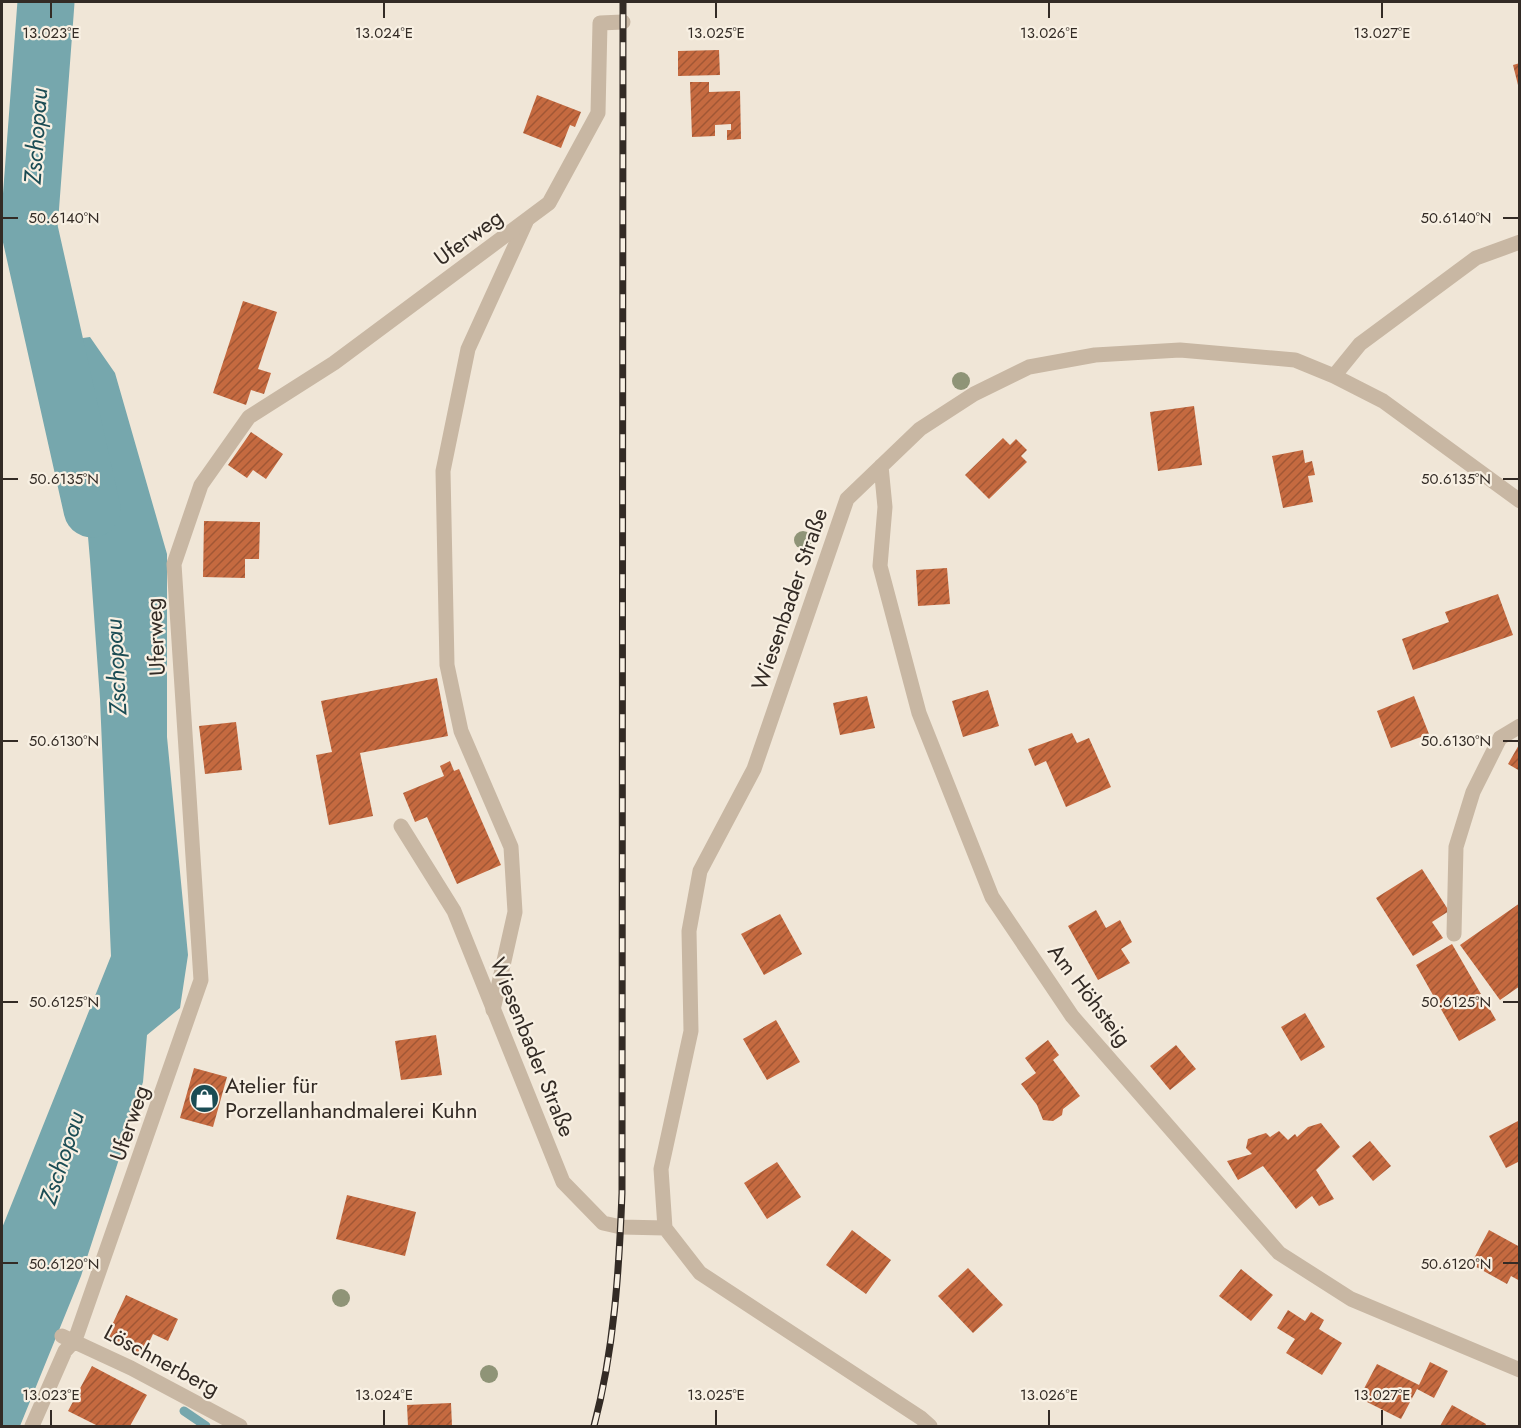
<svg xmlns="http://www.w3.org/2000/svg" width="1521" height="1428" viewBox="0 0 1521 1428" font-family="Jost,sans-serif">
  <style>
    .water { fill: #76a7ad }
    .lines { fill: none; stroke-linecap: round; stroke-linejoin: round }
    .stream { stroke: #76a7ad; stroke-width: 9 }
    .river { stroke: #76a7ad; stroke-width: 57 }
    .building { fill: url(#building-hatch) }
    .service { stroke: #c8b7a3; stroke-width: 15 }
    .minor { stroke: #c8b7a3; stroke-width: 15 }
    .rail-casing { stroke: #332b25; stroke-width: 7 }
    .rail { stroke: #f8f0e3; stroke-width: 4.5; stroke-dasharray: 14; stroke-linecap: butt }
    .tree { fill: #8f9477 }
    .ticks { fill: none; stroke: #332b25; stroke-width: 2 }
    .labels { text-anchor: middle; stroke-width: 4.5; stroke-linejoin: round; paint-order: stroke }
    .street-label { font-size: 22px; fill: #332b25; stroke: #f8f0e3 }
    .poi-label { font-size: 22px; fill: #332b25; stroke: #f8f0e3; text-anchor: start }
    .water-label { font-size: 24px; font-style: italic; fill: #1b4c54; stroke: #f8f0e3 }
    .ticks-label { font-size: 15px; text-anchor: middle; fill: #332b25; stroke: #f8f0e3; stroke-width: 4.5; stroke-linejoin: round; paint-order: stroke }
  </style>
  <defs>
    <pattern id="building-hatch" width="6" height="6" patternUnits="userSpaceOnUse" patternTransform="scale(1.5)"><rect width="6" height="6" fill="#c56a40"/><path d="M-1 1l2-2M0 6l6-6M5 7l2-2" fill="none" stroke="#a15735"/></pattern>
  </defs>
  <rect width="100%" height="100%" fill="#f0e6d7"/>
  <path class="water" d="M 90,337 L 115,373 L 167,554 L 167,737 L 188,955 L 180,1008 L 147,1035 L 143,1082 L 119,1159 L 81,1276 L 20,1426 L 2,1426 L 2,1228 L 111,956 L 100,699 L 90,560 L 85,502 L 62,341 Z"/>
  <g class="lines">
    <path class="stream" d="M 184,1411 L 206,1426"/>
    <path class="river" d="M 46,2 L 29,228 L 92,509"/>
  </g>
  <path class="building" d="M 719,50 L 720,75 L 678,76 L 678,51 Z
    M 1520,63 L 1520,89 L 1519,89 L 1513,65 Z
    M 690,82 L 709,82 L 709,92 L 740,91 L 741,139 L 727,140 L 727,130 L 731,130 L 731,124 L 715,125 L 715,136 L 692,137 Z
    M 537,95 L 581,112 L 575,127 L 570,125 L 561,148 L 523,133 Z
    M 243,301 L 277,312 L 258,369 L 271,373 L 264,394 L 251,390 L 246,405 L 213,393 Z
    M 1194,406 L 1202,465 L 1158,471 L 1150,412 Z
    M 251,432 L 283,454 L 266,479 L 253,470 L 247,478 L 228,465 Z
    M 1003,438 L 1010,445 L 1016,439 L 1027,450 L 1021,456 L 1027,462 L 989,499 L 965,475 Z
    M 1303,450 L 1305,463 L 1312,461 L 1315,475 L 1308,476 L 1313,502 L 1283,508 L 1272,456 Z
    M 204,521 L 260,522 L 259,559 L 245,559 L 245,578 L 203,577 Z
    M 947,568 L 950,604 L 918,606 L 916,570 Z
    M 1498,594 L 1513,635 L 1413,670 L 1402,639 L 1449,622 L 1445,612 Z
    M 437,678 L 448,736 L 360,753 L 373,816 L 329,825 L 316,755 L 332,752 L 321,701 Z
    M 988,690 L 999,726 L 963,737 L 952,701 Z
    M 867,696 L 875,728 L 840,735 L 833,703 Z
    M 1414,696 L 1429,734 L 1391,748 L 1377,711 Z
    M 236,722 L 242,770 L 205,774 L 199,726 Z
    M 1072,733 L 1077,743 L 1089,738 L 1111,787 L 1066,807 L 1046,761 L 1035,766 L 1028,749 Z
    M 1520,743 L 1520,771 L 1508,764 Z
    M 450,761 L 454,771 L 459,769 L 501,865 L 457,884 L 427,817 L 415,822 L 403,793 L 444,776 L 440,766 Z
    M 1422,869 L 1449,911 L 1432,922 L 1443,938 L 1413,956 L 1376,898 Z
    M 1520,903 L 1520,986 L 1500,1000 L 1460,945 Z
    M 1096,910 L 1106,928 L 1120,920 L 1132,942 L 1121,949 L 1130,963 L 1098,980 L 1068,926 Z
    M 780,914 L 802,954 L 764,975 L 741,934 Z
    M 1452,944 L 1496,1020 L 1459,1041 L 1416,965 Z
    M 1305,1013 L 1325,1047 L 1301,1061 L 1281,1027 Z
    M 776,1020 L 800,1062 L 767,1080 L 743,1039 Z
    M 436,1035 L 442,1075 L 401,1080 L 395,1041 Z
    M 1048,1040 L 1059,1055 L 1053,1060 L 1080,1096 L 1063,1109 L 1062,1115 L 1053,1121 L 1043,1120 L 1037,1105 L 1021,1084 L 1036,1073 L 1025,1058 Z
    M 1176,1045 L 1196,1069 L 1170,1090 L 1150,1066 Z
    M 194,1068 L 227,1077 L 213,1127 L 180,1118 Z
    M 1520,1120 L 1520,1161 L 1506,1168 L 1489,1136 Z
    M 1321,1123 L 1340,1147 L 1316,1170 L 1334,1199 L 1319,1206 L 1312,1196 L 1296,1209 L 1263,1166 L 1238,1180 L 1227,1161 L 1252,1154 L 1246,1148 L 1248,1139 L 1266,1133 L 1270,1137 L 1279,1131 L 1288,1140 L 1295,1134 L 1297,1137 L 1308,1127 Z
    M 1370,1141 L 1391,1166 L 1373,1181 L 1352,1156 Z
    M 777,1162 L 801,1197 L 767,1219 L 744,1183 Z
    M 347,1195 L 416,1212 L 405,1256 L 336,1239 Z
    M 852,1230 L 891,1260 L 866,1294 L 826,1265 Z
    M 1489,1230 L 1520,1247 L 1520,1281 L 1511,1276 L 1507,1284 L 1471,1264 Z
    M 968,1268 L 1003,1305 L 973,1333 L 938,1296 Z
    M 1241,1269 L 1273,1295 L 1251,1321 L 1219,1296 Z
    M 126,1295 L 178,1319 L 168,1341 L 153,1334 L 143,1355 L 106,1338 Z
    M 1288,1310 L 1305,1321 L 1311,1312 L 1324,1320 L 1319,1329 L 1342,1343 L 1322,1375 L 1286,1353 L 1295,1339 L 1277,1328 Z
    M 1430,1362 L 1448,1371 L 1434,1398 L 1417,1389 L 1401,1419 L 1359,1398 L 1377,1364 L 1419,1385 Z
    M 92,1366 L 147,1395 L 130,1426 L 98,1426 L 68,1411 Z
    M 451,1403 L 452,1426 L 408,1426 L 407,1405 Z
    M 1452,1405 L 1486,1424 L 1485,1426 L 1440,1426 Z"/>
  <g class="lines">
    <path class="service" d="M 493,1010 L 515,912 L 511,847 L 461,731 L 447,665 L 443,471 L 468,349 L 526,222"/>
    <path class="minor" d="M 1334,376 L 1360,344 L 1476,258 L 1520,242
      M 881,466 L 885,507 L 880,566 L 919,713 L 992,897 L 1072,1016 L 1279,1253 L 1351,1299 L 1520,1370
      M 401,826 L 454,911 L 563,1182 L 603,1223 L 621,1227 L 665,1228
      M 1454,934 L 1456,847 L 1473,792 L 1500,738 L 1520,726
      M 62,1336 L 131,1368 L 240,1426
      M 32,1426 L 65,1351 L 75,1340 L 201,980 L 174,564 L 201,485 L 249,417 L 334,363 L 549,203 L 598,113 L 600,23 L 623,22
      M 930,1426 L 921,1418 L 700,1273 L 665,1228 L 661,1169 L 691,1031 L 689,931 L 700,871 L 754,769 L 847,499 L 920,429 L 974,394 L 1029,367 L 1095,355 L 1180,350 L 1295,360 L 1334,376 L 1383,401 L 1520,501"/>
    <defs>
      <path id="rail" d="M 594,1426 C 614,1350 619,1272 622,1193 L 623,2"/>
    </defs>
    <use href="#rail" class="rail-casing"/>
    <use href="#rail" class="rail"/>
  </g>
  <g class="tree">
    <circle cx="961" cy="381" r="9"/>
    <circle cx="803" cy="540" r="9"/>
    <circle cx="341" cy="1298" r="9"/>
    <circle cx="489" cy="1374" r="9"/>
  </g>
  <path class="ticks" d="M 51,3 L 51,18M 384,3 L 384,18M 716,3 L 716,18M 1049,3 L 1049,18M 1382,3 L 1382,18M 3,218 L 18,218M 1503,218 L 1518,218M 3,479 L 18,479M 1503,479 L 1518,479M 3,741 L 18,741M 1503,741 L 1518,741M 3,1002 L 18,1002M 1503,1002 L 1518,1002M 3,1263 L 18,1263M 1503,1263 L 1518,1263M 51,1410 L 51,1425M 384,1410 L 384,1425M 716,1410 L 716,1425M 1049,1410 L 1049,1425M 1382,1410 L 1382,1425"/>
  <defs>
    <symbol id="shop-disc" viewBox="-11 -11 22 22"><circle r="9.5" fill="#1b4c54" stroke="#f8f0e3"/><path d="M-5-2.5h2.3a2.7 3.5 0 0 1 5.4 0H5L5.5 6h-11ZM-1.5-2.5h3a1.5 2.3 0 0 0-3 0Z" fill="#fff"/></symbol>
  </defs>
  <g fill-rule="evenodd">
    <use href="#shop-disc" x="188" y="1082" width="33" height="33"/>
  </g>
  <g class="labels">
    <g class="street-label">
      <text transform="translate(468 237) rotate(-36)" y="8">Uferweg</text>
      <text transform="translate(789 599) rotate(-71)" y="8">Wiesenbader Straße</text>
      <text transform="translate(155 637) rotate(-93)" y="8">Uferweg</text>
      <text transform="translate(1090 995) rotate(53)" y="8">Am Höhsteig</text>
      <text transform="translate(533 1047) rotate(68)" y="8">Wiesenbader Straße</text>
      <text transform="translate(129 1123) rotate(-71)" y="8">Uferweg</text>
      <text transform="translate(162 1360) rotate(28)" y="8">Löschnerberg</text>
    </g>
    <g class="poi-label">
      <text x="225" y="1093">Atelier für<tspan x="225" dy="25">Porzellanhandmalerei Kuhn</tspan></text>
    </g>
    <g class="water-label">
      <text transform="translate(36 136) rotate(-86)" y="8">Zschopau</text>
      <text transform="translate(116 667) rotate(-93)" y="8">Zschopau</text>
      <text transform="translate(62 1158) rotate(-72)" y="8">Zschopau</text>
    </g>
  </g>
  <g class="ticks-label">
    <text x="51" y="38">13.023°E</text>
    <text x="384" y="38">13.024°E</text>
    <text x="716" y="38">13.025°E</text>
    <text x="1049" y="38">13.026°E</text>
    <text x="1382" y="38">13.027°E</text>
    <text x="64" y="223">50.6140°N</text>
    <text x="1456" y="223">50.6140°N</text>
    <text x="64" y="484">50.6135°N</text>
    <text x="1456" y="484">50.6135°N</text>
    <text x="64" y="746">50.6130°N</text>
    <text x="1456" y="746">50.6130°N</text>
    <text x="64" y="1007">50.6125°N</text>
    <text x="1456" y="1007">50.6125°N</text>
    <text x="64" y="1269">50.6120°N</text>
    <text x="1456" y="1269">50.6120°N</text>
    <text x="51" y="1400">13.023°E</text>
    <text x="384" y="1400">13.024°E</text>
    <text x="716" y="1400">13.025°E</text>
    <text x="1049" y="1400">13.026°E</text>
    <text x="1382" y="1400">13.027°E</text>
  </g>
  <rect width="1521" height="1428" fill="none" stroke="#332b25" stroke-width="6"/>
</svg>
